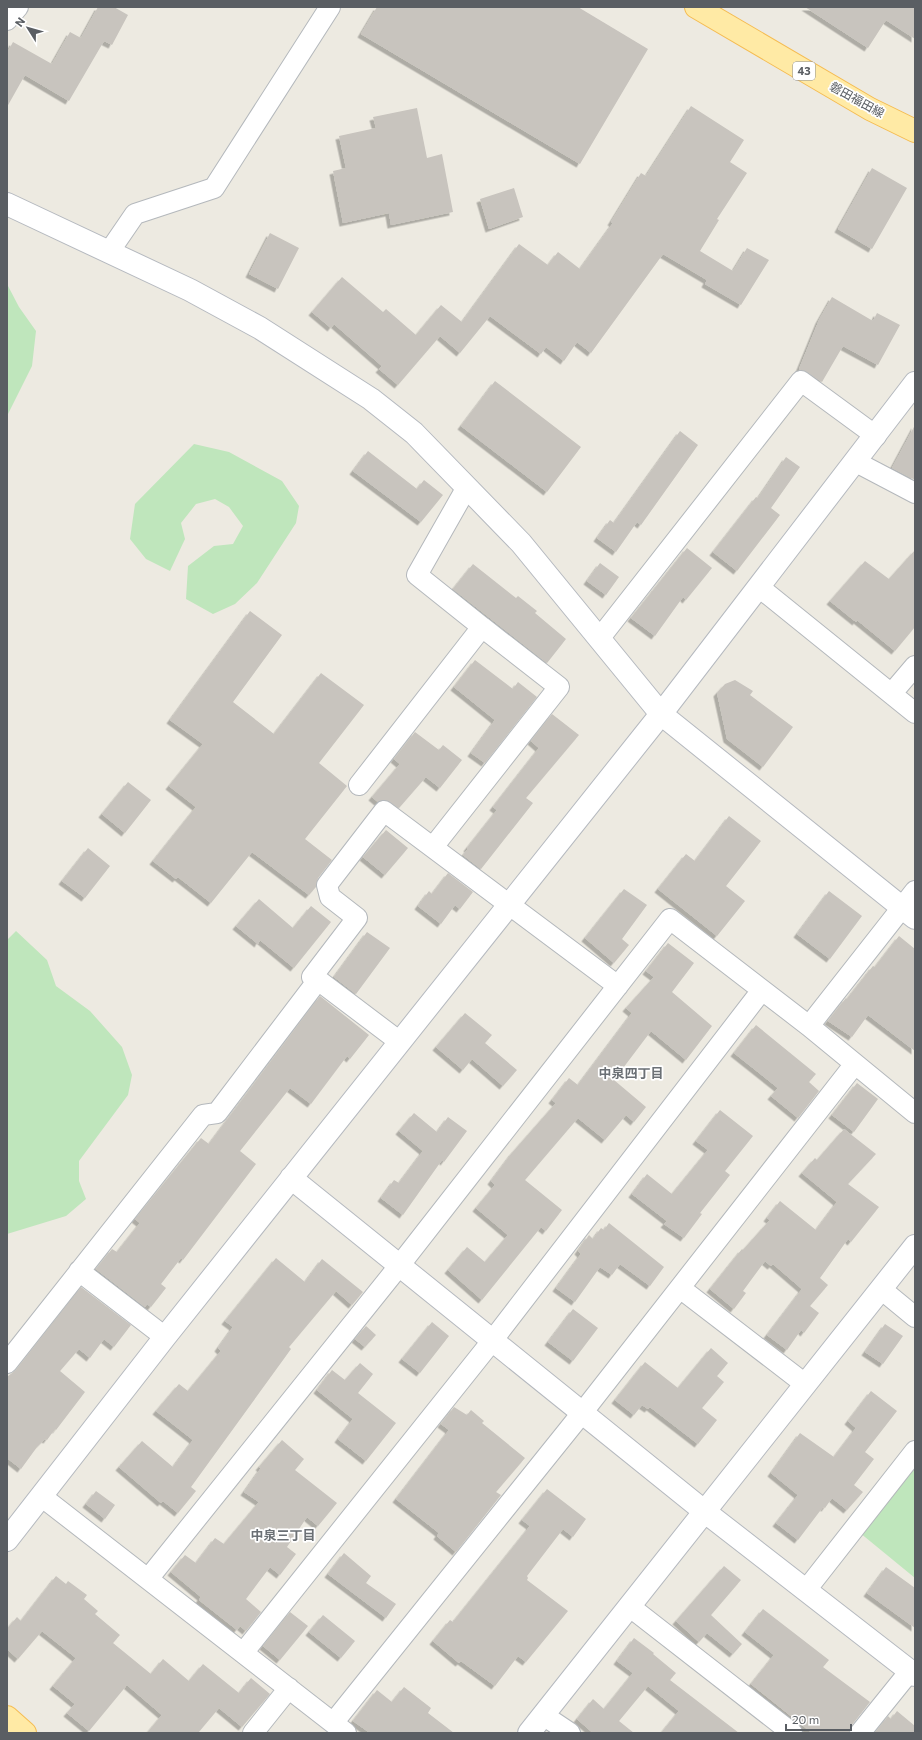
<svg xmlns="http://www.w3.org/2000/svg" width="922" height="1740" viewBox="0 0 922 1740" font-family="Commissioner,'Noto Sans JP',sans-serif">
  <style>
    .green { fill: #bfe6bc }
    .building { fill: #c8c4be; filter: url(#shadow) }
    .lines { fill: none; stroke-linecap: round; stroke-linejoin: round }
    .street-casing { stroke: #b4b8bc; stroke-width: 22 }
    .secondary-casing { stroke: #b5b9bf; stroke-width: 24 }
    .primary-casing { stroke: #f5bc52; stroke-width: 24 }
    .street { stroke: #fff; stroke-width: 20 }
    .secondary { stroke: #fff; stroke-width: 22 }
    .primary { stroke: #ffeaa5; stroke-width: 22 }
    .labels { text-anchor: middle; stroke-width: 3.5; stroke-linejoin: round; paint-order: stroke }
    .shield { fill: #fff; stroke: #8c8e92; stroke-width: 1 }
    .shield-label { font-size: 11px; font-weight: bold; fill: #5a5e63 }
    .street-label { font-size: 12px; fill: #5a5e63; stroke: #fff }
    .neighbourhood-label { font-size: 13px; font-weight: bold; fill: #6b7075; stroke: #fff }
  </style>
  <defs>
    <filter id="shadow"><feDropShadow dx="-3.5" dy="3.5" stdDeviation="0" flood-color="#0004"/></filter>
  </defs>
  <rect width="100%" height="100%" fill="#edeae1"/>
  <path class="green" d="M 7,284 L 19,307 L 36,331 L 32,366 L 7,416 Z
    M 194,444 L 229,452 L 282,481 L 299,506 L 296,523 L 257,583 L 235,604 L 213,614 L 186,599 L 188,566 L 214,546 L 233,544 L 243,526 L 229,507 L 215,499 L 196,504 L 181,523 L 185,539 L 170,571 L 146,559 L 130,539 L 135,504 Z
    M 16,931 L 47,960 L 56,986 L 90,1011 L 122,1047 L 132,1075 L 128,1095 L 79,1161 L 79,1181 L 86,1199 L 66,1216 L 7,1234 L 7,940 Z
    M 915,1451 L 915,1578 L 854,1528 Z"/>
  <path class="building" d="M 98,7 L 114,7 L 128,15 L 112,45 L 104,41 L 69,101 L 25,75 L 7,107 L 7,53 L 13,42 L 52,64 L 70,32 L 81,38 Z
    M 377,7 L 578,7 L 648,49 L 580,164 L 361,34 Z
    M 805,7 L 915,7 L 915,39 L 886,20 L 868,48 Z
    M 691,106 L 744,140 L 730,162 L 747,173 L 717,219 L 719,220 L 700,251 L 733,271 L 747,248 L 769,260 L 741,305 L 705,284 L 707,280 L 663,254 L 591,353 L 577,342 L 564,361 L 546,347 L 541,354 L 490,316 L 460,353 L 440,336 L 398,385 L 379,369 L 382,366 L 334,324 L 331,328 L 312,312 L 342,277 L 383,312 L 386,309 L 416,335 L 441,305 L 462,322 L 519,244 L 548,265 L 558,252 L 580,269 L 613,223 L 611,222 L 641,173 L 646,176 Z
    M 417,108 L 427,158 L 442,154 L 453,212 L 391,225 L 389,213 L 343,223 L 333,171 L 346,168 L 339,136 L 376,128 L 373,117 Z
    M 872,168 L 907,188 L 872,249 L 838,229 Z
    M 514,188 L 523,217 L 489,229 L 480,199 Z
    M 270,233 L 299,248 L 278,289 L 249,274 Z
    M 832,297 L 873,321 L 877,313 L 900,325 L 878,365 L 843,346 L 822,382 L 807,372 L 799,369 L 819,320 Z
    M 495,381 L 581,447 L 547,492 L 461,426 Z
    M 915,425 L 915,480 L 892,468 Z
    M 680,431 L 698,445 L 641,525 L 637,522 L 616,552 L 597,538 L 610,520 L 614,523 Z
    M 368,451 L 417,489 L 424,480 L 443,495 L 421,522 L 353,471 Z
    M 786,457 L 800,467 L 771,508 L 780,515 L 737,571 L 713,552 L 756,497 L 758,498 Z
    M 687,548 L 712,568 L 686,600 L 683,597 L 655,636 L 631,618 Z
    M 915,550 L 915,627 L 895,651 L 857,620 L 856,622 L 830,601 L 865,561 L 889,579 Z
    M 600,563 L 619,577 L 606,595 L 587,581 Z
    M 473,564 L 516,598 L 518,596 L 537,611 L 535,613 L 566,639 L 547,663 L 453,589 Z
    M 250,611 L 282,635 L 233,702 L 274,734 L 321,673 L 364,705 L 319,763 L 347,786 L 305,839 L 332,860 L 318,878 L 316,887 L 309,895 L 252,852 L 211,903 L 178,877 L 176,879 L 153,861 L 196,807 L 169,786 L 203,744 L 170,720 Z
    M 475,660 L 513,689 L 518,682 L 537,697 L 485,763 L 471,753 L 495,720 L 454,687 Z
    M 735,680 L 753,691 L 750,695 L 793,727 L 763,767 L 727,739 L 717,693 L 725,684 Z
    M 552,714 L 579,735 L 526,798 L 533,803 L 481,869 L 463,855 L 468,849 L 467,848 L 497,810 L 493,807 L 539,748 L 531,741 Z
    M 415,732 L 439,750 L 443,745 L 462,760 L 440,788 L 426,777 L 399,808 L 386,800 L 378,802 L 372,797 L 400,764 L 394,759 Z
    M 128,782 L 151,800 L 125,833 L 102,814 Z
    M 729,816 L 761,841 L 726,886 L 745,901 L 717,936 L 658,889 L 686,854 L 695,861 Z
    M 386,830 L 408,848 L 385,875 L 363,857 Z
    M 88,848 L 110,866 L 85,898 L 62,881 Z
    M 448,873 L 473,892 L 460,909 L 455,905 L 441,924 L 418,906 L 429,891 L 432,894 Z
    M 624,889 L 647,905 L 622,939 L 629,945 L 614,963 L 585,938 Z
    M 829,891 L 862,916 L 830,959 L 797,934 Z
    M 259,899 L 293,928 L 311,906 L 331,922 L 294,968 L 260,940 L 258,944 L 236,926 Z
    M 367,932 L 390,948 L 356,994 L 334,977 Z
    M 899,936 L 915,949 L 915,1051 L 868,1015 L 852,1037 L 828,1021 L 846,998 L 847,999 L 873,966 L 875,967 Z
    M 668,943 L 694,963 L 672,992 L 712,1026 L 686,1060 L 651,1031 L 614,1080 L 646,1107 L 634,1122 L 626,1115 L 605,1140 L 578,1118 L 525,1180 L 562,1210 L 546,1231 L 541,1227 L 482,1300 L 448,1270 L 467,1247 L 485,1262 L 508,1235 L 476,1208 L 495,1185 L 491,1181 L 512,1153 L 556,1103 L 552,1100 L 569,1078 L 578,1085 L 632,1013 L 626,1008 L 654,977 L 646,971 Z
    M 320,996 L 369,1035 L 350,1059 L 347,1056 L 311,1104 L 290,1088 L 240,1151 L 256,1164 L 183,1260 L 181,1258 L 161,1284 L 166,1288 L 151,1307 L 147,1304 L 145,1307 L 96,1269 L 112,1249 L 117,1252 L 140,1223 L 135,1219 L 201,1138 L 209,1144 Z
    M 465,1013 L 492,1035 L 485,1043 L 517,1070 L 503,1086 L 472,1059 L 463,1070 L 436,1047 Z
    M 756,1025 L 816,1074 L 809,1082 L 819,1091 L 798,1118 L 771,1096 L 778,1088 L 734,1053 Z
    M 857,1083 L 878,1099 L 854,1132 L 832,1115 Z
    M 720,1110 L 753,1136 L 725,1171 L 730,1175 L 700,1213 L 702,1214 L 684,1238 L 664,1224 L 667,1221 L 632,1194 L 647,1174 L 672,1194 L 708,1150 L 696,1141 Z
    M 414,1113 L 437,1132 L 448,1117 L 467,1131 L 444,1162 L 442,1160 L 403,1215 L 381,1198 L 394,1180 L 399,1183 L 423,1151 L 399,1131 Z
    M 844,1129 L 876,1154 L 848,1184 L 879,1207 L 851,1242 L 848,1239 L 820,1278 L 828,1285 L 810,1306 L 819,1313 L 804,1333 L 801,1330 L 787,1350 L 767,1335 L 802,1289 L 773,1264 L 771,1266 L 765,1261 L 743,1291 L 746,1293 L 734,1309 L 710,1289 L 742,1249 L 743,1250 L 770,1220 L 767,1218 L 780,1201 L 816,1230 L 837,1202 L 802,1173 L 815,1158 L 817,1160 Z
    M 609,1223 L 664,1267 L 650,1286 L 620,1264 L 612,1275 L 600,1267 L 575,1302 L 556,1288 L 581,1254 L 578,1251 L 589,1235 L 593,1239 L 601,1228 L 604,1230 Z
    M 276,1258 L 305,1282 L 322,1259 L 363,1292 L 352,1305 L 336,1291 L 289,1347 L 291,1349 L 191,1487 L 196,1491 L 178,1513 L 163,1501 L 161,1503 L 119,1467 L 142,1441 L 173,1467 L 193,1440 L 156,1411 L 179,1384 L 188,1391 L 221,1351 L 218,1348 L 233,1327 L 225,1321 Z
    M 81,1287 L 131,1325 L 114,1347 L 104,1339 L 90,1358 L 79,1349 L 60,1371 L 85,1392 L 56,1430 L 55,1429 L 47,1440 L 45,1439 L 37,1447 L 21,1469 L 7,1458 L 7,1377 L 16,1370 Z
    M 573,1309 L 598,1328 L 573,1361 L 548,1342 Z
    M 432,1322 L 449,1336 L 420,1373 L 402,1359 Z
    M 885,1324 L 903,1336 L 883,1364 L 865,1352 Z
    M 366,1326 L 376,1335 L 365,1347 L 355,1339 Z
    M 711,1348 L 728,1363 L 717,1376 L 724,1382 L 702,1408 L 717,1420 L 698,1444 L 650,1407 L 648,1409 L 642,1405 L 634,1415 L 615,1400 L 645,1362 L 678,1388 Z
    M 360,1363 L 373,1374 L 358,1393 L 396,1423 L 366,1461 L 338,1439 L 353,1419 L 317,1390 L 332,1370 L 345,1380 Z
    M 871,1391 L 897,1411 L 865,1452 L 874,1459 L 854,1485 L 863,1492 L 847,1510 L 832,1498 L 825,1508 L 823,1507 L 798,1540 L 776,1523 L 798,1495 L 771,1473 L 800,1433 L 834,1457 L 856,1428 L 848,1421 Z
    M 454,1407 L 467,1415 L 471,1410 L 484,1421 L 482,1423 L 525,1458 L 496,1492 L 501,1495 L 456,1552 L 437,1536 L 439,1533 L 396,1499 L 449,1430 L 441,1424 Z
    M 282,1440 L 304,1459 L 295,1470 L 337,1503 L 318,1526 L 307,1517 L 287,1547 L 296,1554 L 280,1575 L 270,1567 L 246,1599 L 261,1612 L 246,1631 L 240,1626 L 237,1630 L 199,1600 L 201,1597 L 171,1572 L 185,1555 L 196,1563 L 215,1538 L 224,1544 L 259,1502 L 244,1492 L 261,1468 L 259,1467 Z
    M 547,1489 L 586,1519 L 573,1537 L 563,1529 L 527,1576 L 528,1578 L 527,1580 L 568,1611 L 526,1662 L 518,1656 L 495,1686 L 461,1661 L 459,1663 L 433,1641 L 450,1620 L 453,1622 L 530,1526 L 522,1520 Z
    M 96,1491 L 115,1505 L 105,1519 L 86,1504 Z
    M 344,1553 L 371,1576 L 366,1583 L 396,1604 L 386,1618 L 328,1574 Z
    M 724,1566 L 741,1580 L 711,1615 L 742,1644 L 733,1654 L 707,1633 L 699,1642 L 676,1621 Z
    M 886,1567 L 915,1588 L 915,1628 L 867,1593 Z
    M 56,1576 L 66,1584 L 68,1581 L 87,1595 L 84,1599 L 98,1611 L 95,1614 L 120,1635 L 113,1643 L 151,1674 L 163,1659 L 189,1681 L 203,1664 L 239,1693 L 251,1678 L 270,1694 L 242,1727 L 219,1708 L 198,1733 L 147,1733 L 162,1715 L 127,1685 L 89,1731 L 67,1713 L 75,1704 L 53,1686 L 76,1658 L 42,1631 L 18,1659 L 7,1649 L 7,1629 L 17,1617 L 21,1621 Z
    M 763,1609 L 829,1660 L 823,1667 L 870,1702 L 851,1726 L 849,1733 L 812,1733 L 751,1684 L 774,1655 L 745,1632 Z
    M 290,1612 L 308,1626 L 280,1660 L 263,1646 Z
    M 323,1615 L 355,1641 L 341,1658 L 309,1632 Z
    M 634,1638 L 654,1653 L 653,1654 L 676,1673 L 670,1680 L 739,1733 L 661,1733 L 679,1711 L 648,1686 L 619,1721 L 634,1733 L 593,1733 L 577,1719 L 593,1699 L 604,1709 L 633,1673 L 617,1661 Z
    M 404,1687 L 431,1708 L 428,1713 L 454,1733 L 370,1733 L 353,1721 L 377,1690 L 392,1702 Z
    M 897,1711 L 915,1726 L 915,1733 L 875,1733 L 888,1716 L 891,1719 Z"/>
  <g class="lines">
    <defs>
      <path id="street" d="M 7,20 L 18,7
        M 109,252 L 135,214 L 214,188 L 330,7
        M 856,462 L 915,493
        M 467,487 L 417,575 L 482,627
        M 759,587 L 915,713
        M 599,639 L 801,381 L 876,436
        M 892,693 L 915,666
        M 359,785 L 482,627 L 559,687 L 433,847
        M 318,980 L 312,977 L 357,918 L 330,897 L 327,885 L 384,811 L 618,986
        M 809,1026 L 915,891
        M 79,1271 L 165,1337
        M 680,1288 L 805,1384
        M 881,1289 L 915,1317
        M 7,1363 L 203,1115 L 217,1113 L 318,980 L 400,1042
        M 41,1496 L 346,1733
        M 148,1579 L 399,1266 L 670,919 L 809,1026 L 915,1113
        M 806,1590 L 915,1451
        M 629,1606 L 792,1733
        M 243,1653 L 492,1341 L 762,990
        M 543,1715 L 570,1733
        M 333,1723 L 582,1413 L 854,1065
        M 253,1733 L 289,1688
        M 860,1733 L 910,1671"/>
      <path id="secondary" d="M 7,204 L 190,290 L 260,328 L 371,399 L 414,433 L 521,543 L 661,714 L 915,918
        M 291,1178 L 704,1511 L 915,1675
        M 7,1540 L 165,1337 L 661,714 L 915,383
        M 529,1733 L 915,1246"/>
      <path id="primary" d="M 696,7 L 870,109 L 915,131
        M 7,1717 L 25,1733"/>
    </defs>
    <use href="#street" class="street-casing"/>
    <use href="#secondary" class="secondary-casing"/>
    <use href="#primary" class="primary-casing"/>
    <use href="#street" class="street"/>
    <use href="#secondary" class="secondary"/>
    <use href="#primary" class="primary"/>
  </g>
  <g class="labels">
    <rect class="shield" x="793" y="62" width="22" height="18" rx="3"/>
    <g class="shield-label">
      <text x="804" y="75">43</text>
    </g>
    <g class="street-label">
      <text transform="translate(857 100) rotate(29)" y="4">磐田福田線</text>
    </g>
    <g class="neighbourhood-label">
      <text x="631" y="1078">中泉四丁目</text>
      <text x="283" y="1540">中泉三丁目</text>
    </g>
  </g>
  <rect width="922" height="1740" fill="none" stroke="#5a5e63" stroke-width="16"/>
  <g transform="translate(28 28) rotate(307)" stroke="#ffffff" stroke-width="3" paint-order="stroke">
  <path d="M0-3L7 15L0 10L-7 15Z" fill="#5a5e63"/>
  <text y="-6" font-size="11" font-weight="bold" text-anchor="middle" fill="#5a5e63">N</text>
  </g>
  <path d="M786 1724v6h65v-6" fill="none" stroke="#5a5e63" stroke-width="2"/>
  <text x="792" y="1724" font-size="12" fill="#5a5e63" stroke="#ffffff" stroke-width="3" paint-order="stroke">20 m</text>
</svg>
